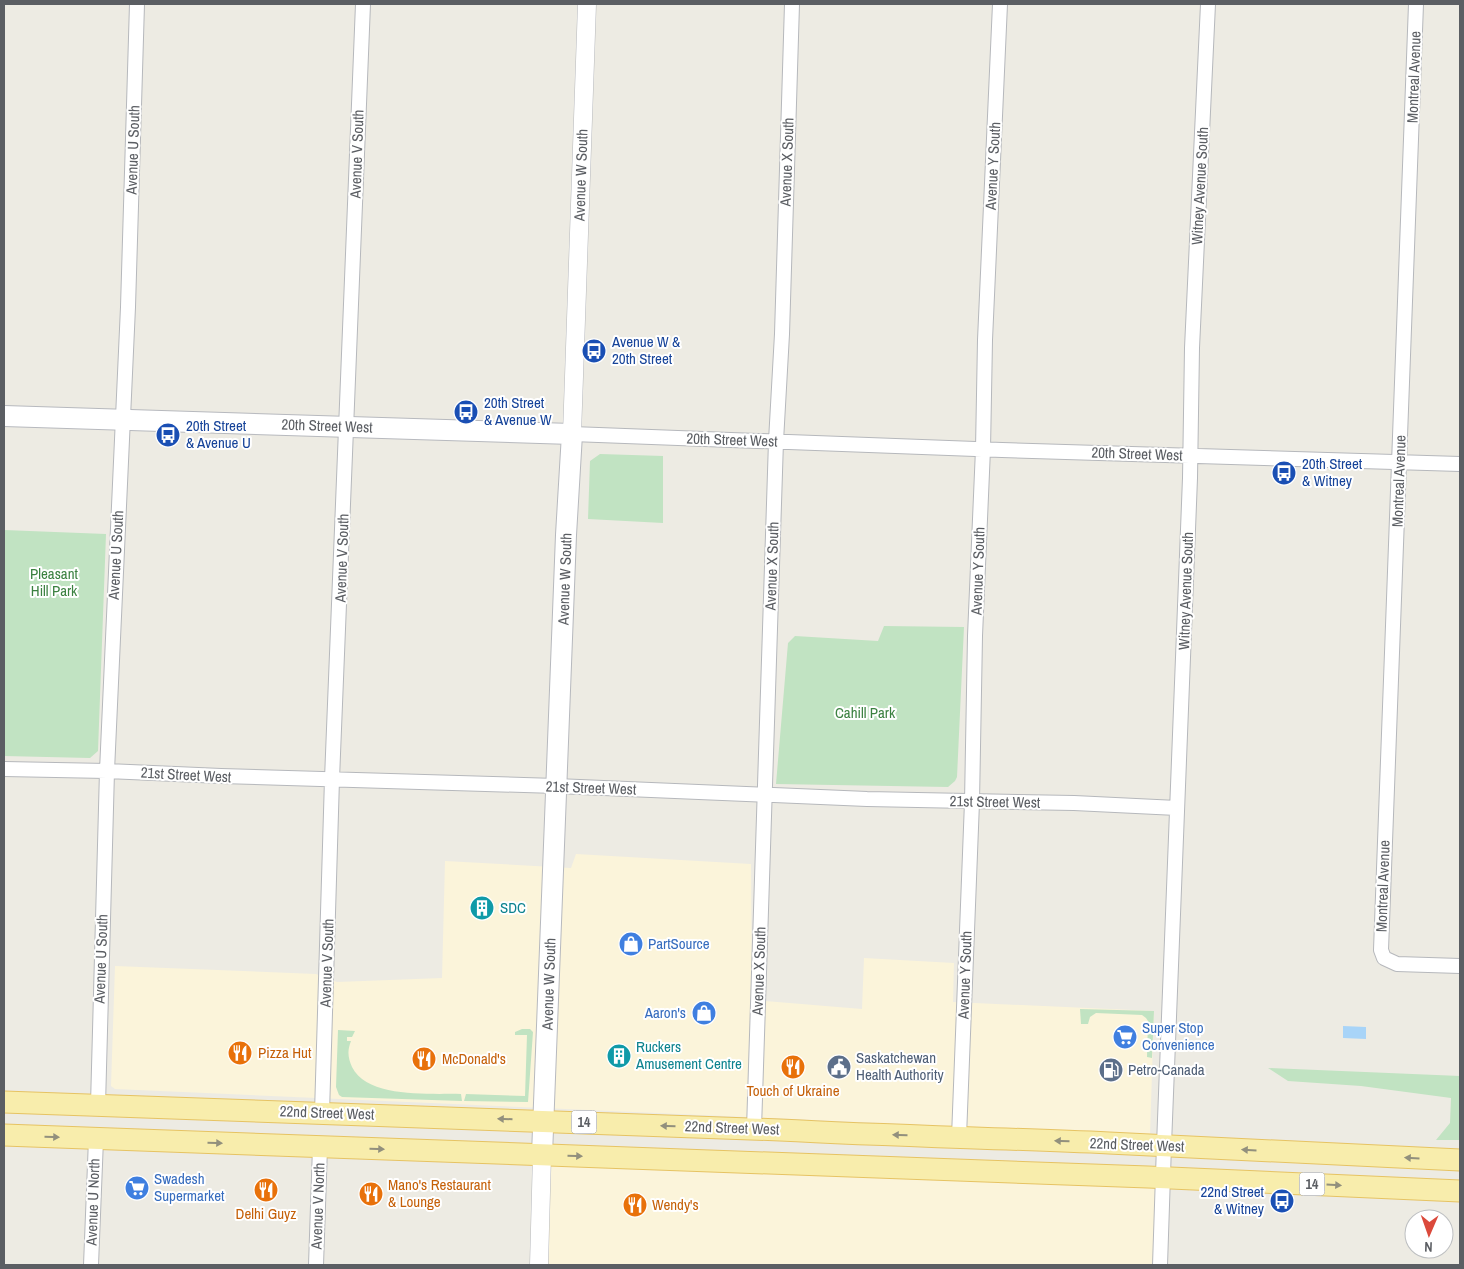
<svg xmlns="http://www.w3.org/2000/svg" width="1464" height="1269" viewBox="0 0 1464 1269" font-family="'Archivo Narrow',sans-serif">
  <style>
    .commercial { fill: #fbf4da }
    .green { fill: #c1e3c2 }
    .water { fill: #a8d4f8 }
    .lines { fill: none; stroke-linecap: round; stroke-linejoin: round }
    .minor-casing { stroke: #b6b8bc; stroke-width: 16 }
    .tertiary-casing { stroke: #b6b8bc; stroke-width: 19 }
    .secondary-casing { stroke: #b7b9be; stroke-width: 22 }
    .primary-casing { stroke: #e6c363; stroke-width: 23 }
    .minor { stroke: #fff; stroke-width: 14 }
    .tertiary { stroke: #fff; stroke-width: 18 }
    .secondary { stroke: #fff; stroke-width: 20 }
    .primary { stroke: #f8edac; stroke-width: 21 }
    .oneway { fill: #92907d }
    .labels { text-anchor: middle; stroke-width: 4; stroke-linejoin: round; paint-order: stroke }
    .shield { fill: #fff; stroke: #8c8e92; stroke-width: 1 }
    .shield-label { font-size: 14px; font-weight: bold; fill: #5b5e63 }
    .street-label { font-size: 15px; fill: #5b5e63; stroke: #fff }
    .transit-label { font-size: 15px; fill: #164399; stroke: #fff; text-anchor: start }
    .park-label { font-size: 15px; fill: #3b8140; stroke: #fff }
    .culture-label { font-size: 15px; fill: #0d838f; stroke: #fff; text-anchor: start }
    .shop-label { font-size: 15px; fill: #366cbe; stroke: #fff; text-anchor: start }
    .food-label { font-size: 15px; fill: #c56008; stroke: #fff; text-anchor: start }
    .service-label { font-size: 15px; fill: #4e5e75; stroke: #fff; text-anchor: start }
  </style>
  <rect width="100%" height="100%" fill="#edebe3"/>
  <path class="commercial" d="M 576,854 L 751,864 L 752,1000 L 862,1009 L 864,958 L 954,963 L 953,1002 L 1154,1011 L 1150,1135 L 115,1089 L 111,1086 L 115,966 L 316,974 L 337,982 L 442,978 L 445,861 L 571,868 Z
    M 542,1155 L 1163,1178 L 1160,1265 L 539,1265 Z"/>
  <path class="green" d="M 600,454 L 663,456 L 663,523 L 588,519 L 590,461 Z
    M 4,530 L 106,534 L 98,751 L 90,758 L 4,756 Z
    M 884,626 L 964,627 L 957,777 L 955,781 L 948,787 L 776,784 L 788,643 L 795,636 L 878,641 Z
    M 1080,1009 L 1154,1011 L 1152,1058 L 1147,1057 L 1148,1021 L 1146,1018 L 1142,1015 L 1096,1013 L 1090,1017 L 1088,1024 L 1081,1024 Z
    M 522,1029 L 530,1029 L 533,1032 L 528,1102 L 464,1101 L 466,1094 L 525,1096 L 527,1035 L 515,1035 L 515,1032 Z
    M 338,1030 L 355,1031 L 352,1037 L 347,1037 L 347,1041 L 351,1041 C 347,1051 348,1058 352,1067 C 368,1099 430,1093 461,1094 L 462,1101 L 342,1097 L 339,1095 L 336,1087 Z
    M 1268,1068 L 1460,1076 L 1460,1140 L 1436,1140 L 1450,1123 L 1451,1098 L 1361,1086 L 1288,1081 Z"/>
  <path class="water" d="M 1343,1026 L 1366,1027 L 1366,1039 L 1343,1038 Z"/>
  <g class="lines">
    <defs>
      <path id="minor" d="M 1416,4 L 1381,950 L 1384,958 L 1397,964 L 1460,966
        M 572,434 L 1002,450 L 1460,464
        M 4,769 L 107,771 L 221,776 L 556,786 L 867,799 L 1074,803 L 1177,808
        M 98,1105 L 107,771 L 128,307 L 137,4
        M 322,1113 L 332,779 L 363,4
        M 754,1129 L 776,441 L 782,334 L 792,4
        M 959,1137 L 972,802 L 975,636 L 983,449 L 985,340 L 1000,4
        M 91,1265 L 96,1139
        M 316,1265 L 320,1147
        M 1160,1265 L 1164,1145 L 1190,478 L 1192,348 L 1208,4"/>
      <path id="tertiary" d="M 572,434 L 587,4
        M 539,1265 L 542,1155"/>
      <path id="secondary" d="M 4,416 L 572,434 L 566,535 L 542,1155"/>
      <path id="primary" d="M 4,1102 L 780,1130 C 890,1136 999,1138 1109,1143 C 1226,1148 1343,1154 1460,1160
        M 4,1135 L 1148,1177 L 1460,1191"/>
    </defs>
    <use href="#minor" class="minor-casing"/>
    <use href="#tertiary" class="tertiary-casing"/>
    <use href="#secondary" class="secondary-casing"/>
    <use href="#primary" class="primary-casing"/>
    <use href="#minor" class="minor"/>
    <use href="#tertiary" class="tertiary"/>
    <use href="#secondary" class="secondary"/>
    <use href="#primary" class="primary"/>
  </g>
  <defs><path id="oneway-solid" d="M-6-.8H1V-3.2L6.5 0L1 3.2V.8H-6Z" transform="scale(1.25)"/></defs>
  <g class="oneway">
    <use href="#oneway-solid" transform="translate(505 1119) rotate(-178)"/>
    <use href="#oneway-solid" transform="translate(668 1126) rotate(-178)"/>
    <use href="#oneway-solid" transform="translate(900 1135) rotate(-179)"/>
    <use href="#oneway-solid" transform="translate(52 1137) rotate(2)"/>
    <use href="#oneway-solid" transform="translate(1062 1141) rotate(-178)"/>
    <use href="#oneway-solid" transform="translate(215 1143) rotate(2)"/>
    <use href="#oneway-solid" transform="translate(377 1149) rotate(2)"/>
    <use href="#oneway-solid" transform="translate(1249 1150) rotate(-177)"/>
    <use href="#oneway-solid" transform="translate(575 1156) rotate(2)"/>
    <use href="#oneway-solid" transform="translate(1412 1158) rotate(-177)"/>
    <use href="#oneway-solid" transform="translate(1334 1185) rotate(3)"/>
  </g>
  <defs>
    <symbol id="bus-disc" viewBox="-11 -11 22 22"><circle r="9.5" fill="#1a4fb4" stroke="#fff"/><path d="M-5-6H5V4H4V6H2V4H-2V6H-4V4H-5ZM-3.5-4V0h7V-4ZM-3.5 1.2v1.5H-2V1.2ZM2 1.2v1.5H3.5V1.2Z" fill="#fff"/></symbol>
    <symbol id="building-disc" viewBox="-11 -11 22 22"><circle r="9.5" fill="#0f9aa8" stroke="#fff"/><path d="M-4-6H4V6H1V3H-1V6H-4ZM-2.5-4.3h1.7v1.8h-1.7ZM.8-4.3h1.7v1.8H.8ZM-2.5-1h1.7V.8h-1.7ZM.8-1h1.7V.8H.8Z" fill="#fff"/></symbol>
    <symbol id="shop-disc" viewBox="-11 -11 22 22"><circle r="9.5" fill="#3f7fe0" stroke="#fff"/><path d="M-5-2.5h2.3a2.7 3.5 0 0 1 5.4 0H5L5.5 6h-11ZM-1.5-2.5h3a1.5 2.3 0 0 0-3 0Z" fill="#fff"/></symbol>
    <symbol id="supermarket-disc" viewBox="-11 -11 22 22"><circle r="9.5" fill="#3f7fe0" stroke="#fff"/><path d="M-6-5.5h2.5l.6 2H6L4.5 2H-2.5L-4.4-4H-6ZM-1.5 3.2a1.3 1.3 0 1 0 .1 0ZM3 3.2a1.3 1.3 0 1 0 .1 0Z" fill="#fff"/></symbol>
    <symbol id="restaurant-disc" viewBox="-11 -11 22 22"><circle r="9.5" fill="#e8710a" stroke="#fff"/><path d="M-5-6h1v4h1v-4h1v4h1v-4h1v5L-1.5 .5V6h-2V.5L-5-1ZM5-6V6H3V1.5H1.5Q1.5-4 5-6Z" fill="#fff"/></symbol>
    <symbol id="civic-disc" viewBox="-11 -11 22 22"><circle r="9.5" fill="#5c6f8a" stroke="#fff"/><path d="M-.6-6.5H3V-4.5H.6V-3L4-1V1h2V6H-6V1h2V-1L-.6-3ZM-1.2 2.5V6h2.4V2.5Z" fill="#fff"/></symbol>
    <symbol id="fuel-disc" viewBox="-11 -11 22 22"><circle r="9.5" fill="#5c6f8a" stroke="#fff"/><path d="M-5.5-6h7V0h2V4h1.3V-2.5L3-4.5l.8-.8L6-3V5H2.5V1h-1V6h-7ZM-4.2-4.7v3.2H.2V-4.7Z" fill="#fff"/></symbol>
  </defs>
  <g fill-rule="evenodd">
    <use href="#bus-disc" x="580" y="337" width="28" height="28"/>
    <use href="#bus-disc" x="452" y="398" width="28" height="28"/>
    <use href="#bus-disc" x="154" y="421" width="28" height="28"/>
    <use href="#bus-disc" x="1270" y="459" width="28" height="28"/>
    <use href="#building-disc" x="468" y="894" width="28" height="28"/>
    <use href="#shop-disc" x="617" y="930" width="28" height="28"/>
    <use href="#shop-disc" x="690" y="999" width="28" height="28"/>
    <use href="#supermarket-disc" x="1111" y="1023" width="28" height="28"/>
    <use href="#restaurant-disc" x="226" y="1039" width="28" height="28"/>
    <use href="#building-disc" x="605" y="1042" width="28" height="28"/>
    <use href="#restaurant-disc" x="410" y="1045" width="28" height="28"/>
    <use href="#restaurant-disc" x="779" y="1053" width="28" height="28"/>
    <use href="#civic-disc" x="825" y="1053" width="28" height="28"/>
    <use href="#fuel-disc" x="1097" y="1056" width="28" height="28"/>
    <use href="#supermarket-disc" x="123" y="1174" width="28" height="28"/>
    <use href="#restaurant-disc" x="252" y="1176" width="28" height="28"/>
    <use href="#restaurant-disc" x="357" y="1180" width="28" height="28"/>
    <use href="#bus-disc" x="1268" y="1187" width="28" height="28"/>
    <use href="#restaurant-disc" x="621" y="1191" width="28" height="28"/>
  </g>
  <g class="labels">
    <g class="shield">
      <rect x="571.5" y="1110.5" width="25" height="23" rx="4"/>
      <rect x="1299.5" y="1172.5" width="25" height="23" rx="4"/>
    </g>
    <g class="shield-label">
      <text x="584" y="1127">14</text>
      <text x="1312" y="1189">14</text>
    </g>
    <g class="street-label">
      <text transform="translate(1414 77) rotate(-88)" y="5">Montreal Avenue</text>
      <text transform="translate(133 150) rotate(-88)" y="5">Avenue U South</text>
      <text transform="translate(357 154) rotate(-88)" y="5">Avenue V South</text>
      <text transform="translate(787 162) rotate(-88)" y="5">Avenue X South</text>
      <text transform="translate(993 166) rotate(-87)" y="5">Avenue Y South</text>
      <text transform="translate(581 175) rotate(-88)" y="5">Avenue W South</text>
      <text transform="translate(1200 186) rotate(-87)" y="5">Witney Avenue South</text>
      <text transform="translate(327 426) rotate(2)" y="5">20th Street West</text>
      <text transform="translate(732 440) rotate(2)" y="5">20th Street West</text>
      <text transform="translate(1137 454) rotate(2)" y="5">20th Street West</text>
      <text transform="translate(1399 481) rotate(-88)" y="5">Montreal Avenue</text>
      <text transform="translate(116 555) rotate(-87)" y="5">Avenue U South</text>
      <text transform="translate(342 558) rotate(-88)" y="5">Avenue V South</text>
      <text transform="translate(772 566) rotate(-88)" y="5">Avenue X South</text>
      <text transform="translate(978 571) rotate(-88)" y="5">Avenue Y South</text>
      <text transform="translate(565 579) rotate(-88)" y="5">Avenue W South</text>
      <text transform="translate(1186 591) rotate(-88)" y="5">Witney Avenue South</text>
      <text transform="translate(186 775) rotate(3)" y="5">21st Street West</text>
      <text transform="translate(591 788) rotate(2)" y="5">21st Street West</text>
      <text transform="translate(995 802) rotate(1)" y="5">21st Street West</text>
      <text transform="translate(1383 886) rotate(-88)" y="5">Montreal Avenue</text>
      <text transform="translate(101 959) rotate(-88)" y="5">Avenue U South</text>
      <text transform="translate(327 963) rotate(-88)" y="5">Avenue V South</text>
      <text transform="translate(759 971) rotate(-88)" y="5">Avenue X South</text>
      <text transform="translate(965 975) rotate(-88)" y="5">Avenue Y South</text>
      <text transform="translate(549 984) rotate(-88)" y="5">Avenue W South</text>
      <text transform="translate(327 1113) rotate(2)" y="5">22nd Street West</text>
      <text transform="translate(732 1128) rotate(2)" y="5">22nd Street West</text>
      <text transform="translate(1137 1145) rotate(2)" y="5">22nd Street West</text>
      <text transform="translate(93 1202) rotate(-88)" y="5">Avenue U North</text>
      <text transform="translate(318 1206) rotate(-88)" y="5">Avenue V North</text>
    </g>
    <g class="transit-label">
      <text x="612" y="347">Avenue W &amp;<tspan x="612" dy="17">20th Street</tspan></text>
      <text x="484" y="408">20th Street<tspan x="484" dy="17">&amp; Avenue W</tspan></text>
      <text x="186" y="431">20th Street<tspan x="186" dy="17">&amp; Avenue U</tspan></text>
      <text x="1302" y="469">20th Street<tspan x="1302" dy="17">&amp; Witney</tspan></text>
      <text x="1264" y="1197" text-anchor="end">22nd Street<tspan x="1264" dy="17">&amp; Witney</tspan></text>
    </g>
    <g class="park-label">
      <text x="54" y="579">Pleasant<tspan x="54" dy="17">Hill Park</tspan></text>
      <text x="865" y="718">Cahill Park</text>
    </g>
    <g class="culture-label">
      <text x="500" y="913">SDC</text>
      <text x="636" y="1052">Ruckers<tspan x="636" dy="17">Amusement Centre</tspan></text>
    </g>
    <g class="shop-label">
      <text x="648" y="949">PartSource</text>
      <text x="686" y="1018" text-anchor="end">Aaron's</text>
      <text x="1142" y="1033">Super Stop<tspan x="1142" dy="17">Convenience</tspan></text>
      <text x="154" y="1184">Swadesh<tspan x="154" dy="17">Supermarket</tspan></text>
    </g>
    <g class="food-label">
      <text x="258" y="1058">Pizza Hut</text>
      <text x="442" y="1064">McDonald's</text>
      <text x="793" y="1096" text-anchor="middle">Touch of Ukraine</text>
      <text x="388" y="1190">Mano's Restaurant<tspan x="388" dy="17">&amp; Lounge</tspan></text>
      <text x="652" y="1210">Wendy's</text>
      <text x="266" y="1219" text-anchor="middle">Delhi Guyz</text>
    </g>
    <g class="service-label">
      <text x="856" y="1063">Saskatchewan<tspan x="856" dy="17">Health Authority</tspan></text>
      <text x="1128" y="1075">Petro-Canada</text>
    </g>
  </g>
  <rect width="1464" height="1269" fill="none" stroke="#5b5e63" stroke-width="10"/>
  <g transform="translate(1429 1234) rotate(182)"><circle r="24" fill="#ffffff" stroke="#bdbfc1"/>
  <path d="M0-4L9 19L0 12L-9 19Z" fill="#db493b"/>
  <text y="-8" font-size="14" font-weight="bold" text-anchor="middle" fill="#5b5e63">N</text>
  </g>
</svg>
